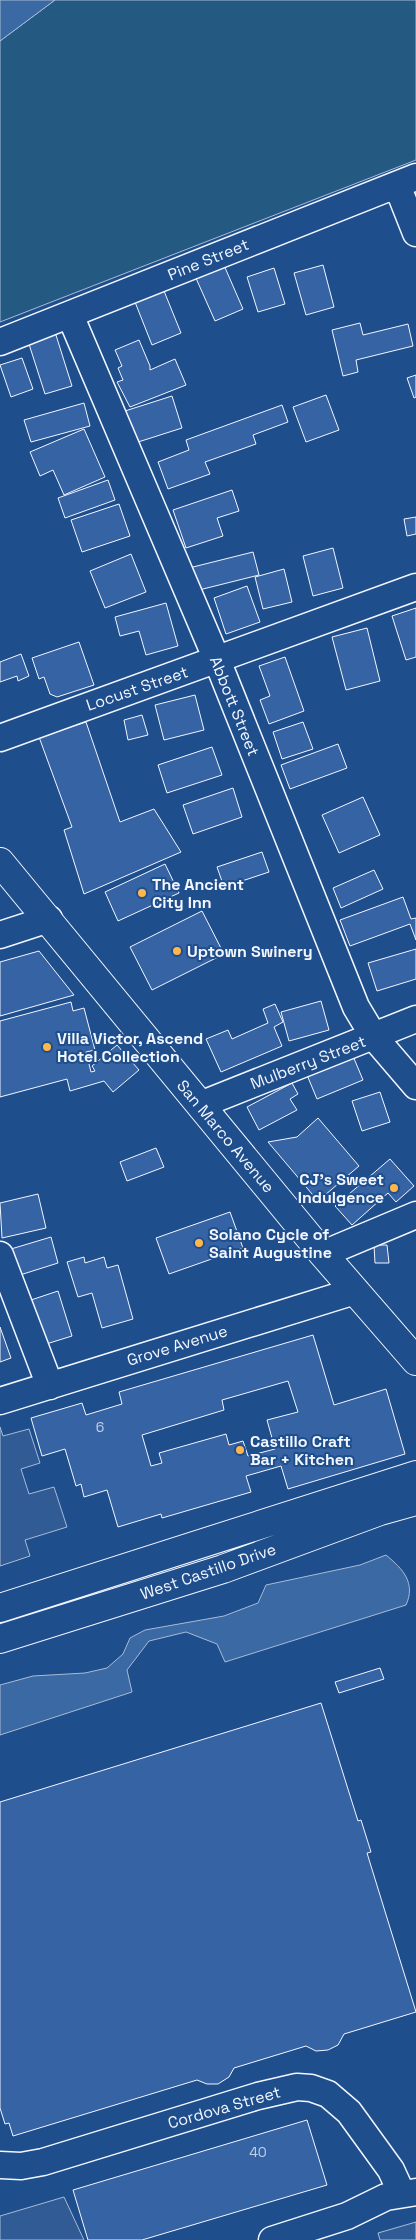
<svg xmlns="http://www.w3.org/2000/svg" width="416" height="2240" viewBox="0 0 416 2240" font-family="'Space Grotesk',sans-serif">
  <style>
    .green { fill: #245a82; stroke: #a8bbd7 }
    .parking { fill: #305b95; stroke: #a8bbd7 }
    .water { fill: #3b69a3; stroke: #a8bbd7 }
    .building { fill: #3563a3; stroke: #f2f6ff; fill-rule: evenodd }
    .lines { fill: none; stroke-linecap: round; stroke-linejoin: round }
    .minor-casing { stroke: #f2f6ff; stroke-width: 29 }
    .major-casing { stroke: #f2f6ff; stroke-width: 30 }
    .minor { stroke: #1f4e8c; stroke-width: 26 }
    .major { stroke: #1f4e8c; stroke-width: 28 }
    .poi-dot { fill: #ffb74d; stroke: #1f4e8c; stroke-width: 2 }
    .labels { text-anchor: middle; stroke-width: 4; stroke-linejoin: round; paint-order: stroke }
    .number-label { font-size: 14px; fill: #c3d1e8 }
    .street-label { font-size: 16px; fill: #f2f6ff; stroke: #1f4e8c }
    .poi-label { font-size: 16px; font-weight: bold; fill: #f2f6ff; stroke: #1f4e8c; text-anchor: start }
  </style>
  <rect width="100%" height="100%" fill="#1f4e8c"/>
  <path class="green" d="M 55,0 L 416,0 L 416,160 L 0,322 L 0,41 Z"/>
  <path class="parking" d="M 0,1427 L 3,1436 L 29,1429 L 40,1463 L 21,1469 L 29,1494 L 54,1487 L 67,1527 L 25,1540 L 30,1556 L 0,1566 Z
    M 64,2197 L 84,2240 L 0,2240 L 0,2216 Z
    M 416,2222 L 416,2240 L 380,2240 L 378,2233 Z"/>
  <path class="water" d="M 0,0 L 55,0 L 0,41 Z
    M 386,1555 C 403,1569 416,1583 406,1605 L 225,1662 L 217,1644 L 186,1632 L 149,1641 L 127,1670 L 132,1692 L 0,1735 L 0,1685 L 33,1676 L 85,1673 L 107,1668 L 123,1654 L 130,1638 L 145,1630 L 224,1616 L 258,1603 L 266,1585 L 360,1565 Z"/>
  <path class="building" d="M 223,263 L 243,309 L 215,321 L 195,276 Z
    M 323,265 L 334,307 L 306,315 L 294,273 Z
    M 274,268 L 285,304 L 258,312 L 247,277 Z
    M 164,291 L 181,333 L 152,345 L 135,302 Z
    M 360,323 L 363,335 L 408,324 L 413,346 L 356,360 L 358,372 L 343,376 L 332,330 Z
    M 55,332 L 72,386 L 45,394 L 28,341 Z
    M 139,340 L 150,366 L 150,370 L 175,359 L 186,385 L 130,407 L 117,382 L 123,380 L 118,368 L 122,366 L 115,350 Z
    M 22,358 L 33,389 L 11,397 L 0,365 Z
    M 416,375 L 416,397 L 414,398 L 407,378 Z
    M 326,395 L 339,430 L 306,442 L 293,407 Z
    M 172,396 L 182,428 L 135,443 L 125,411 Z
    M 84,403 L 90,426 L 31,442 L 24,420 Z
    M 282,405 L 288,422 L 253,435 L 256,444 L 205,462 L 210,474 L 168,489 L 158,462 L 189,450 L 186,440 Z
    M 84,429 L 105,477 L 64,495 L 53,470 L 40,476 L 30,452 Z
    M 108,480 L 115,500 L 65,518 L 58,498 Z
    M 232,490 L 239,511 L 217,518 L 223,536 L 186,548 L 173,510 Z
    M 119,504 L 130,536 L 82,552 L 71,520 Z
    M 416,517 L 416,534 L 407,536 L 404,519 Z
    M 333,548 L 343,588 L 313,596 L 303,556 Z
    M 253,552 L 259,575 L 195,591 L 189,568 Z
    M 131,554 L 146,592 L 105,608 L 90,571 Z
    M 284,569 L 292,602 L 263,609 L 255,577 Z
    M 247,586 L 260,622 L 226,634 L 214,598 Z
    M 166,603 L 178,646 L 146,655 L 139,631 L 120,636 L 115,617 Z
    M 416,608 L 416,657 L 406,660 L 392,616 Z
    M 367,628 L 380,681 L 346,690 L 332,637 Z
    M 79,642 L 94,685 L 57,697 L 50,694 L 44,677 L 39,679 L 32,658 Z
    M 21,654 L 29,676 L 18,681 L 17,676 L 0,682 L 0,662 Z
    M 285,657 L 304,711 L 269,724 L 260,700 L 270,696 L 259,666 Z
    M 195,695 L 204,730 L 164,740 L 155,705 Z
    M 142,715 L 148,735 L 128,740 L 124,720 Z
    M 86,722 L 120,822 L 154,809 L 181,852 L 84,894 L 64,830 L 72,827 L 39,737 Z
    M 303,722 L 313,749 L 282,759 L 273,732 Z
    M 338,744 L 347,768 L 290,789 L 281,765 Z
    M 212,747 L 222,775 L 167,793 L 158,765 Z
    M 233,788 L 242,817 L 193,834 L 183,805 Z
    M 363,797 L 380,835 L 339,853 L 322,815 Z
    M 262,852 L 269,872 L 224,887 L 217,867 Z
    M 165,864 L 179,893 L 118,921 L 105,892 Z
    M 374,870 L 383,889 L 341,908 L 333,888 Z
    M 403,897 L 411,919 L 416,918 L 416,940 L 410,924 L 350,946 L 340,920 Z
    M 202,911 L 224,954 L 152,990 L 130,947 Z
    M 416,949 L 416,979 L 377,991 L 368,963 Z
    M 39,951 L 74,995 L 0,1016 L 0,962 Z
    M 321,1001 L 329,1030 L 289,1041 L 281,1012 Z
    M 71,1002 L 73,1011 L 84,1008 L 95,1050 L 86,1052 L 91,1072 L 95,1071 L 92,1066 L 117,1045 L 139,1070 L 113,1092 L 104,1081 L 70,1091 L 67,1079 L 0,1097 L 0,1021 Z
    M 275,1004 L 283,1022 L 274,1027 L 282,1046 L 221,1072 L 206,1039 L 228,1030 L 232,1039 L 268,1023 L 263,1009 Z
    M 353,1056 L 363,1080 L 317,1099 L 307,1075 Z
    M 292,1083 L 298,1094 L 290,1099 L 297,1110 L 259,1130 L 247,1107 Z
    M 380,1092 L 390,1122 L 362,1131 L 352,1101 Z
    M 318,1118 L 359,1166 L 318,1201 L 268,1142 L 297,1137 Z
    M 156,1148 L 164,1167 L 127,1181 L 120,1162 Z
    M 390,1159 L 414,1186 L 396,1202 L 388,1193 L 352,1225 L 335,1206 Z
    M 38,1194 L 46,1228 L 2,1238 L 0,1203 Z
    M 230,1212 L 243,1248 L 169,1274 L 156,1238 Z
    M 51,1237 L 58,1263 L 20,1275 L 11,1249 Z
    M 374,1245 L 387,1245 L 389,1263 L 375,1263 Z
    M 84,1257 L 85,1263 L 104,1257 L 107,1268 L 118,1265 L 133,1319 L 102,1328 L 92,1293 L 78,1297 L 67,1262 Z
    M 58,1291 L 72,1336 L 43,1345 L 28,1301 Z
    M 0,1327 L 11,1358 L 0,1362 Z
    M 313,1335 L 334,1405 L 386,1389 L 405,1454 L 288,1489 L 281,1466 L 246,1476 L 251,1492 L 162,1518 L 161,1514 L 118,1527 L 107,1490 L 84,1497 L 81,1484 L 76,1486 L 65,1449 L 42,1456 L 31,1418 L 82,1403 L 86,1415 L 122,1404 L 119,1392 ZM 288,1381 L 298,1412 L 267,1420 L 275,1449 L 248,1456 L 243,1441 L 229,1445 L 226,1434 L 159,1453 L 162,1463 L 151,1466 L 142,1435 L 224,1410 L 222,1400 Z
    M 380,1668 L 384,1679 L 339,1693 L 335,1682 Z
    M 321,1703 L 358,1821 L 361,1820 L 371,1852 L 367,1853 L 416,2012 L 344,2034 L 338,2045 L 328,2050 L 316,2051 L 306,2046 L 234,2068 L 229,2077 L 218,2084 L 207,2084 L 197,2080 L 13,2136 L 9,2123 L 5,2124 L 0,2108 L 0,1802 Z
    M 307,2120 L 327,2185 L 142,2240 L 88,2240 L 73,2190 Z"/>
  <g class="lines">
    <defs>
      <path id="minor" d="M 397,185 L 416,233
        M 70,315 L 217,660 L 356,1007 L 374,1037 L 416,1086
        M 0,342 L 416,177
        M 0,738 L 416,587
        M 0,935 L 49,919
        M 200,1105 L 416,1019
        M 323,1254 L 416,1215
        M 0,1255 L 50,1386
        M 0,1401 L 355,1291
        M 0,2165 L 21,2166 L 43,2162 L 258,2096 L 297,2087 L 311,2088 L 328,2094 L 349,2112 L 391,2170 L 402,2194
        M 272,2240 L 347,2216 L 386,2197 L 416,2192"/>
      <path id="major" d="M 0,862 L 323,1254 L 416,1361
        M 0,1608 L 416,1475
        M 0,1639 L 223,1569 L 380,1511 L 416,1501"/>
    </defs>
    <use href="#minor" class="minor-casing"/>
    <use href="#major" class="major-casing"/>
    <use href="#minor" class="minor"/>
    <use href="#major" class="major"/>
  </g>
  <g class="poi-dot">
    <circle cx="142" cy="893" r="5"/>
    <circle cx="177" cy="951" r="5"/>
    <circle cx="47" cy="1047" r="5"/>
    <circle cx="394" cy="1188" r="5"/>
    <circle cx="199" cy="1243" r="5"/>
    <circle cx="240" cy="1450" r="5"/>
  </g>
  <g class="labels">
    <g class="number-label">
      <text x="100" y="1432">6</text>
      <text x="258" y="2157">40</text>
    </g>
    <g class="street-label">
      <text transform="translate(208 259) rotate(-22)" y="6">Pine Street</text>
      <text transform="translate(137 688) rotate(-19)" y="6">Locust Street</text>
      <text transform="translate(235 706) rotate(68)" y="6">Abbott Street</text>
      <text transform="translate(308 1062) rotate(-21)" y="6">Mulberry Street</text>
      <text transform="translate(226 1136) rotate(50)" y="6">San Marco Avenue</text>
      <text transform="translate(177 1345) rotate(-17)" y="6">Grove Avenue</text>
      <text transform="translate(208 1571) rotate(-19)" y="6">West Castillo Drive</text>
      <text transform="translate(224 2107) rotate(-16)" y="6">Cordova Street</text>
    </g>
    <g class="poi-label">
      <text x="152" y="890">The Ancient<tspan x="152" dy="18">City Inn</tspan></text>
      <text x="187" y="957">Uptown Swinery</text>
      <text x="57" y="1044">Villa Victor, Ascend<tspan x="57" dy="18">Hotel Collection</tspan></text>
      <text x="384" y="1185" text-anchor="end">CJ's Sweet<tspan x="384" dy="18">Indulgence</tspan></text>
      <text x="209" y="1240">Solano Cycle of<tspan x="209" dy="18">Saint Augustine</tspan></text>
      <text x="250" y="1447">Castillo Craft<tspan x="250" dy="18">Bar + Kitchen</tspan></text>
    </g>
  </g>
</svg>
